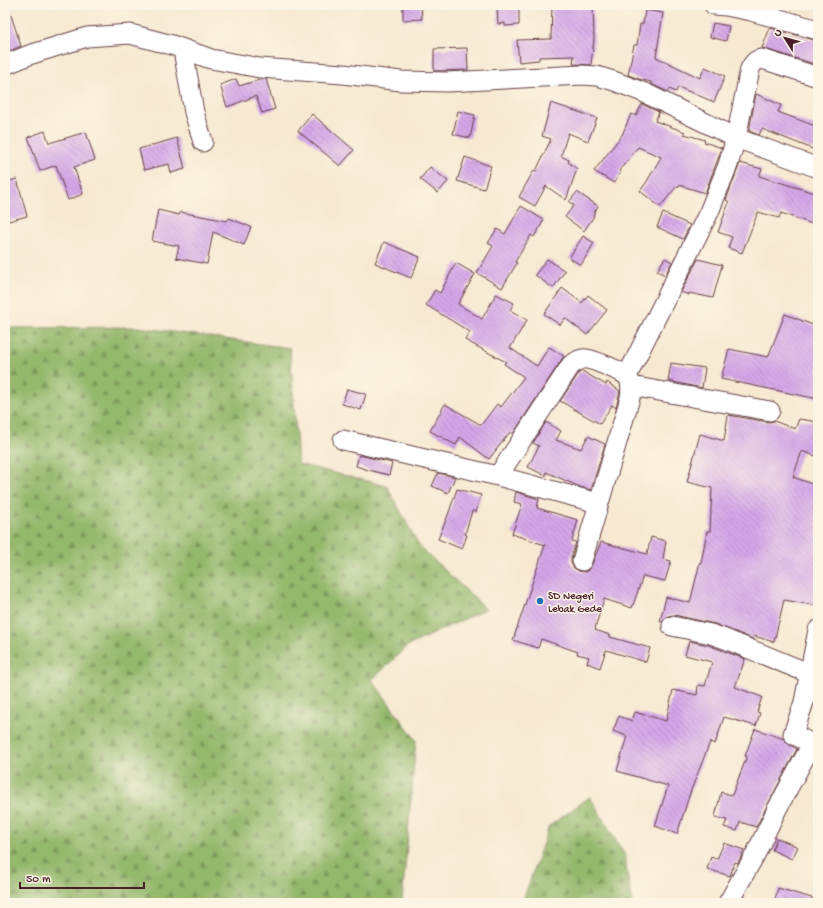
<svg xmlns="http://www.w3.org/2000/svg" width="823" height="908" viewBox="0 0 823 908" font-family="'Gochi Hand',sans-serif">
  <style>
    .forest { fill: url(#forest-firs); stroke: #6f6c4c }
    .building { fill: url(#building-back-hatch) }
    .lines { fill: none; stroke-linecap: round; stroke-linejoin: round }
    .minor-casing { stroke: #643d44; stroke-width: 21 }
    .minor { stroke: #fff; stroke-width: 19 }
    .poi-dot { fill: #1f6fb2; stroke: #fcf5e5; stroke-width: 1.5 }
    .labels { text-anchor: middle; stroke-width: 3; stroke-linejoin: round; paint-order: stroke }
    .poi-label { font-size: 11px; fill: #4a1f2b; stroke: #fcf5e5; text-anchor: start }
  </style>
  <defs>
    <pattern id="forest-firs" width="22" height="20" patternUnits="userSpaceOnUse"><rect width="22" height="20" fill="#94b86c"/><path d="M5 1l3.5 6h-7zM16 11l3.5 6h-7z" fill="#7b9559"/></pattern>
    <pattern id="building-back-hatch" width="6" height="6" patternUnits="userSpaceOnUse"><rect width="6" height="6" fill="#d4a7e9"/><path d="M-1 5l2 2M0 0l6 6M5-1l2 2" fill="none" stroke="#ae87bd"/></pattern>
  </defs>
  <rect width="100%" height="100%" fill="#fcf5e5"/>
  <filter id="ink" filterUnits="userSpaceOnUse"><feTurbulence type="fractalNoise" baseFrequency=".025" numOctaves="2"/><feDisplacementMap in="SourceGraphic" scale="8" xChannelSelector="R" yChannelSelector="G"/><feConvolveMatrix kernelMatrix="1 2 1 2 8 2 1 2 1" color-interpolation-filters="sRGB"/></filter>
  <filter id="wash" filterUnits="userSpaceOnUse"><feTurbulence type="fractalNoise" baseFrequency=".012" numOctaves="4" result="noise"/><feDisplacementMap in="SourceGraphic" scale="16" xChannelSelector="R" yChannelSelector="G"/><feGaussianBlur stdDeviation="0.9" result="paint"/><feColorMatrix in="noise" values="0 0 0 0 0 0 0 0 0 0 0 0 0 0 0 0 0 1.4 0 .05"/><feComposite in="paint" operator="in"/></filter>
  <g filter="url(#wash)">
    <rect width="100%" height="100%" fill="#f7e9d1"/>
    <path class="forest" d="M 138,327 L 290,348 L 298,464 L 387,486 L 419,546 L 486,609 L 407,646 L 372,680 L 416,740 L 402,903 L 5,903 L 5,328 Z
      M 590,797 L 624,854 L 632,903 L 522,903 L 549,826 Z"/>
    <g id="blocks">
      <path class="building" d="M 403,5 L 421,5 L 422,19 L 403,20 Z
        M 497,5 L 519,5 L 519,25 L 505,26 L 505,23 L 498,24 Z
        M 552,5 L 593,5 L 594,39 L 591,65 L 573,64 L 574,56 L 539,57 L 539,60 L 519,62 L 517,40 L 551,39 Z
        M 5,6 L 8,6 L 21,46 L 5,53 Z
        M 645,10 L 663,13 L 656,57 L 700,78 L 705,67 L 725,76 L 714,102 L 678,87 L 676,92 L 669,89 L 668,92 L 651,84 L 651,82 L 642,80 L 628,75 L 634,45 L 637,45 L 640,24 L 643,24 Z
        M 713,23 L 729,26 L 726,41 L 710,37 Z
        M 770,28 L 818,41 L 818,65 L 762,48 Z
        M 467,48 L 468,70 L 434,71 L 434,49 Z
        M 236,79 L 239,86 L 262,79 L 266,79 L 275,109 L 262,113 L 256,96 L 227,107 L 220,85 Z
        M 756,94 L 781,105 L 778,112 L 818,127 L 818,151 L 762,129 L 759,135 L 749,131 Z
        M 551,103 L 597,118 L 588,141 L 568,133 L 561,156 L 569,160 L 568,162 L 577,169 L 566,200 L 546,186 L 535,206 L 519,197 L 534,170 L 536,171 L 551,139 L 542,136 Z
        M 642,104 L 659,112 L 655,121 L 685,132 L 684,134 L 705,140 L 704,142 L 722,148 L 705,193 L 679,185 L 678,187 L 677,186 L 660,207 L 640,191 L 646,183 L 661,157 L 638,147 L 619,171 L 621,172 L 614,183 L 594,171 L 622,135 L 631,114 L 636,116 Z
        M 458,111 L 475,115 L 470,138 L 453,134 Z
        M 312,114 L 354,150 L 340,166 L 298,131 Z
        M 45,131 L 49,143 L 86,132 L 95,160 L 74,167 L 83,194 L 68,200 L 56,165 L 40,171 L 28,137 Z
        M 177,138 L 185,169 L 171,173 L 169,164 L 144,170 L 139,149 Z
        M 465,157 L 491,166 L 484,189 L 457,181 Z
        M 740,163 L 762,169 L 759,176 L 818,194 L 818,226 L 781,213 L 779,218 L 758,212 L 742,253 L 728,248 L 732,237 L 718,232 L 729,202 L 726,200 Z
        M 430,167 L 448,181 L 438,193 L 420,179 Z
        M 17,179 L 27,216 L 5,222 L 5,182 Z
        M 577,192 L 598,206 L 593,215 L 594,216 L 584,231 L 565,217 L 574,205 L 569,202 Z
        M 521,206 L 544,220 L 534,237 L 531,235 L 515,262 L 517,263 L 502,288 L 477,273 L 493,246 L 488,243 L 497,229 L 505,234 Z
        M 158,210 L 179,215 L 180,212 L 227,221 L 229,218 L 251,227 L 244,245 L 213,232 L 207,264 L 176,258 L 179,246 L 152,241 Z
        M 663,213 L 690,225 L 683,239 L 657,227 Z
        M 583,236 L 594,243 L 581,265 L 569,258 Z
        M 384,242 L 420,257 L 411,278 L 375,263 Z
        M 665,258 L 672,262 L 665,275 L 657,271 Z
        M 547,259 L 565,271 L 553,288 L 535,275 Z
        M 698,259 L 722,265 L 713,298 L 689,293 L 689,295 L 681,292 Z
        M 456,263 L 475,274 L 458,304 L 482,319 L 496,294 L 514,303 L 510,310 L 527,320 L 510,348 L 537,366 L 549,347 L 564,356 L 513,434 L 510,432 L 489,459 L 460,437 L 456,445 L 430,431 L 445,404 L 481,425 L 497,404 L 501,407 L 524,377 L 504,364 L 506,362 L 465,340 L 470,332 L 426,305 L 435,290 L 440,293 Z
        M 562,288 L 582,303 L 588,295 L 607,310 L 587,335 L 565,318 L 560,325 L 544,314 Z
        M 785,314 L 818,327 L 818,399 L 721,379 L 729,349 L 768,357 Z
        M 671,363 L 705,368 L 702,388 L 668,381 Z
        M 582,371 L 606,385 L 607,382 L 620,391 L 616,408 L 612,405 L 600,424 L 560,401 L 579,373 Z
        M 347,389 L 366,394 L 361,410 L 342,404 Z
        M 728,415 L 768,422 L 774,421 L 795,429 L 799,419 L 818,422 L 818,457 L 802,451 L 793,477 L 818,486 L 818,606 L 784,600 L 774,642 L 754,636 L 753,639 L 715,624 L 674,615 L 668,616 L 662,622 L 660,621 L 666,597 L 690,603 L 700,562 L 701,563 L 707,531 L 710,531 L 712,488 L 687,482 L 700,434 L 724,441 Z
        M 546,422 L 561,431 L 556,440 L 581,449 L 588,436 L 605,444 L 591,490 L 580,487 L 546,472 L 546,476 L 528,467 L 539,446 L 533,443 Z
        M 359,455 L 392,463 L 389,475 L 368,470 L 356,466 Z
        M 438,473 L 455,477 L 448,493 L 432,486 Z
        M 457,489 L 481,495 L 476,512 L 472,511 L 465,534 L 467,535 L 462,549 L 438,539 L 448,515 Z
        M 516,492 L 539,499 L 537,508 L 578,520 L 572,541 L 576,542 L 571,558 L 571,563 L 574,568 L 579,571 L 585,572 L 590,569 L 601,542 L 647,554 L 651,537 L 666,541 L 663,559 L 671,561 L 665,581 L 643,576 L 632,608 L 604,599 L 595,628 L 596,629 L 595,630 L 610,635 L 610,637 L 650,648 L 646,662 L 606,650 L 600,668 L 587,663 L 589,657 L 577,654 L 578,652 L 541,639 L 538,648 L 513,640 L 545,545 L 512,534 L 522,504 L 514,502 Z
        M 689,641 L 708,645 L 745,659 L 735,687 L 762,697 L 757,712 L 760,713 L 756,726 L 724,717 L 715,744 L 710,742 L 690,793 L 677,834 L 655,826 L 668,786 L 617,771 L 627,736 L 613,731 L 619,716 L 632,721 L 635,712 L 666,721 L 673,690 L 697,695 L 698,685 L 705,686 L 712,662 L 685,655 Z
        M 755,729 L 784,739 L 788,744 L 797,749 L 756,827 L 740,822 L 737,831 L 724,827 L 727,820 L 715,817 L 721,792 L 732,795 L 747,756 L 745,756 Z
        M 777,838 L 798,847 L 792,859 L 772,850 Z
        M 724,843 L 744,850 L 738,863 L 735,862 L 730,876 L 707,869 L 711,857 L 717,859 Z
        M 778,888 L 815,899 L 815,903 L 774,903 Z"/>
    </g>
  </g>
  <g filter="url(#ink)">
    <use href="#blocks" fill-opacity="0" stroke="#643d44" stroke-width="1"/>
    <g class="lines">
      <defs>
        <path id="minor" d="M 714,5 L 726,6 L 751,11 L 818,30
          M 183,50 L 194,112 L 203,142
          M 5,65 L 29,55 L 87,37 L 130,34 L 172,45 L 211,59 L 260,68 L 343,74 L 401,81 L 447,82 L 582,75 L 597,76 L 614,81 L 645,93 L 736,138 L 818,168
          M 627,376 L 709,212 L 728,165 L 736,138 L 750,69 C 753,63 755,60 762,59 L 818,77
          M 631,386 L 770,411
          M 343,440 L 498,476 L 598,503
          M 498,476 L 571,365 C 576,362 580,358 586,359 C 592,359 623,372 627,376 C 632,382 631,391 630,398 L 582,561
          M 672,626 L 711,634 L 725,639 L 818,677
          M 728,903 L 756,853 L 777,809 L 812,744 L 793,734 L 804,702 L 818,630"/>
      </defs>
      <use href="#minor" class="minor-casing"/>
      <use href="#minor" class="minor"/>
    </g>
  </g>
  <circle class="poi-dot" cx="540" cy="601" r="4"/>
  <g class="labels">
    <g class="poi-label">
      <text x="548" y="599">SD Negeri<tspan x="548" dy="13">Lebak Gede</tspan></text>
    </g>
  </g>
  <rect width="823" height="908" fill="none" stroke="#fcf5e5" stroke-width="20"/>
  <g transform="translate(785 38) rotate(307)" stroke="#fcf5e5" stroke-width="3" paint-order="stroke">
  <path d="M0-3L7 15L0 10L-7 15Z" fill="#4a1f2b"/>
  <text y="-6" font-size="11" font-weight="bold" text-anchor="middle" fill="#4a1f2b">U</text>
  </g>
  <path d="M20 882v6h124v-6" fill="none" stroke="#4a1f2b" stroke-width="2"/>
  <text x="26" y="882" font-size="12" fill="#4a1f2b" stroke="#fcf5e5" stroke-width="3" paint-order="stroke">50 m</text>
</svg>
